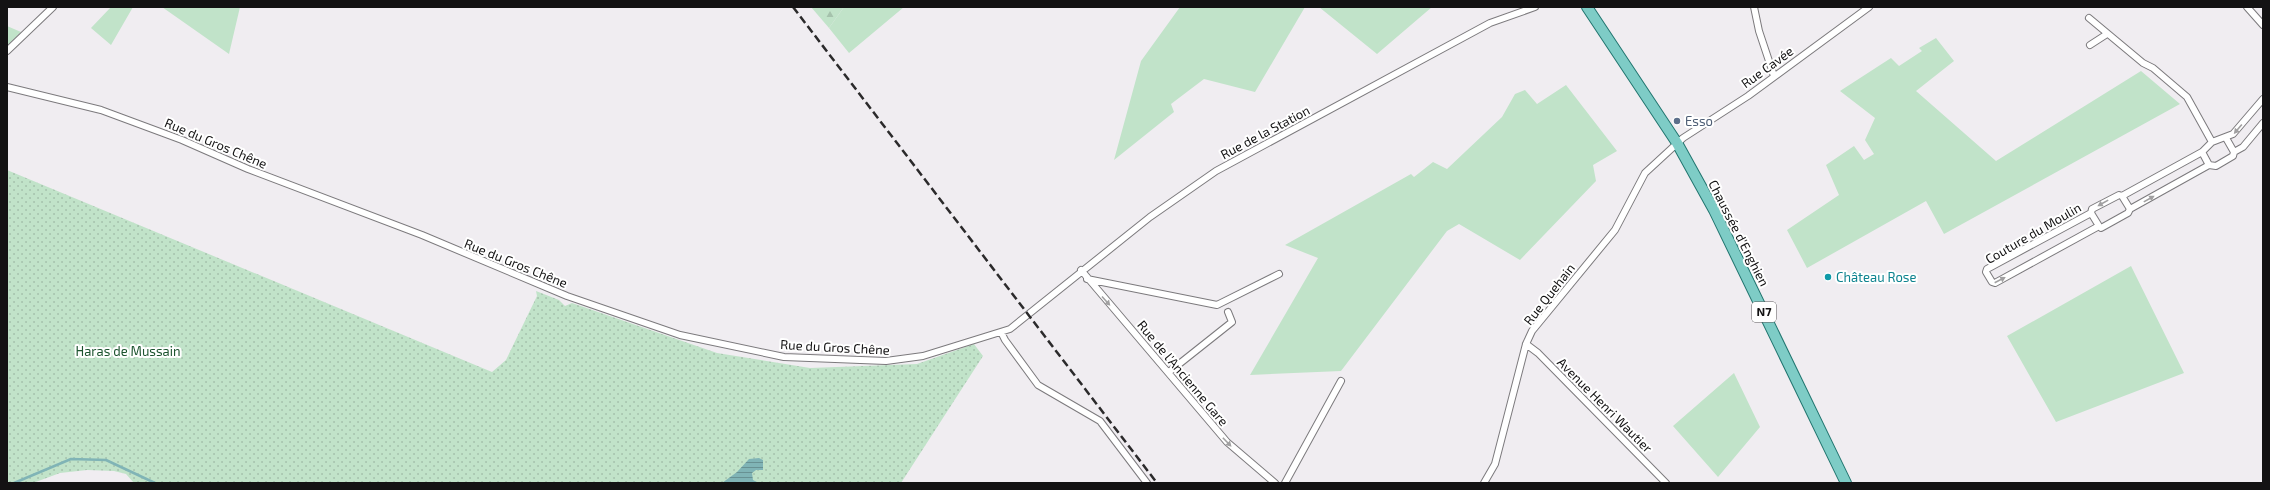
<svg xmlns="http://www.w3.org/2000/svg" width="2270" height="490" viewBox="0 0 2270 490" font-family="'Exo 2',sans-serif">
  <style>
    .green { fill: #c1e3c9 }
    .forest { fill: url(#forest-firs) }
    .garden { fill: url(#garden-dots) }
    .water { fill: url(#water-rules) }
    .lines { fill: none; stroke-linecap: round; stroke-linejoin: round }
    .stream { stroke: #80b4b6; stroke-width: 2.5 }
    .minor-casing { stroke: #7c7a7d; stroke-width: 8 }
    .primary-casing { stroke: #21756f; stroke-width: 12 }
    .minor { stroke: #fff; stroke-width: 6 }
    .primary { stroke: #7eccc6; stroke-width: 10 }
    .rail { stroke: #2b2a2b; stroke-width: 2.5; stroke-dasharray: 8 4; stroke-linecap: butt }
    .oneway { fill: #a1a0a1 }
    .service-dot { fill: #5c6f8a; stroke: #fff; stroke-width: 1.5 }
    .culture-dot { fill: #0f9aa8; stroke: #fff; stroke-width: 1.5 }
    .labels { text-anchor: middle; stroke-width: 4; stroke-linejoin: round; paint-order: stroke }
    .shield { fill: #fff; stroke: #5a595a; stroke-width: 1 }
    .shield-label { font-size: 12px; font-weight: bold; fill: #131213 }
    .street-label { font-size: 13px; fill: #131213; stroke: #fff }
    .service-label { font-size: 13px; fill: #4e5e75; stroke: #fff; text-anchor: start }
    .culture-label { font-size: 13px; fill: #0d838f; stroke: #fff; text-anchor: start }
    .park-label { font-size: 13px; fill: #1b532e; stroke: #fff }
  </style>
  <defs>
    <pattern id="forest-firs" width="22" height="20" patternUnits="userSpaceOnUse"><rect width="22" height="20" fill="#c1e3c9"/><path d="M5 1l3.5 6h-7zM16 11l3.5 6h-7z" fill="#a5c2ac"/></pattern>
    <pattern id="garden-dots" width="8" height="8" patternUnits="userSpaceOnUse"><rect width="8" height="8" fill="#c1e3c9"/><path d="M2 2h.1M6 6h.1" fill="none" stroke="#a5c2ac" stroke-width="1.8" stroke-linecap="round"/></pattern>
    <pattern id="water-rules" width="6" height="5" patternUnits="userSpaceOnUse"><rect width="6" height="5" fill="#80b4b6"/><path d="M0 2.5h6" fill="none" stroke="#689193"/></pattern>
  </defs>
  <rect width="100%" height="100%" fill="#f0edf1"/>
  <path class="green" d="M 111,7 L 133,7 L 111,45 L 91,28 Z
    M 162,7 L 240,7 L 229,54 Z
    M 844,7 L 904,7 L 849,53 L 829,28 Z
    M 1180,7 L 1305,7 L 1255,92 L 1204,79 L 1171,104 L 1174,112 L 1114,160 L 1141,61 Z
    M 1319,7 L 1432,7 L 1377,54 Z
    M 7,26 L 21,32 L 7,46 Z
    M 1936,38 L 1954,61 L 1916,91 L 1996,161 L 2141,71 L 2180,104 L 1944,234 L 1926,201 L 1807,268 L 1787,230 L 1839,195 L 1826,165 L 1854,146 L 1864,160 L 1874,154 L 1865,140 L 1875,118 L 1840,91 L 1891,58 L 1899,66 L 1922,51 L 1919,48 Z
    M 1566,85 L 1617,151 L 1593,165 L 1596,181 L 1520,260 L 1459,224 L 1447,231 L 1341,371 L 1250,375 L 1318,258 L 1285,245 L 1411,174 L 1414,177 L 1433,162 L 1447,169 L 1502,117 L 1515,94 L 1525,90 L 1537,104 Z
    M 2131,266 L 2184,373 L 2056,422 L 2007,336 Z
    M 1734,373 L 1760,427 L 1718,477 L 1673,426 Z"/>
  <path class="forest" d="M 811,7 L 844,7 L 829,28 Z"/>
  <path class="garden" d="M 7,170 L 492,372 L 506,360 L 537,296 L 536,291 L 559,300 L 565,306 L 572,303 L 717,353 L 810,368 L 917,364 L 974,344 L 983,356 L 901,483 L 134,483 L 126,474 L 114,471 L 87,470 L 60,473 L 33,483 L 7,483 Z"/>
  <path class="water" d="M 759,458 L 763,460 L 763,470 L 756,470 L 752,473 L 753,480 L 759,483 L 722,483 L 737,472 L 749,459 Z"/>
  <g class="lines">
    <path class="stream" d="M 14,483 L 71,459 L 106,460 L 155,483"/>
    <defs>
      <path id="minor" d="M 1754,7 L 1759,31 L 1774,76
        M 2247,7 L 2263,25
        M 2089,18 L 2143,63 L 2153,68 L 2187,97 L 2212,142
        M 2090,45 L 2107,34
        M 7,51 L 53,7
        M 7,87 L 101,110 L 182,140 L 248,169 L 422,235 L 567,296 L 680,335 L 784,357 L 886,361 L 923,356 L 1010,329 L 1150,217 L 1216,171 L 1490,23 L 1535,7
        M 2263,99 L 2233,134 L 2212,142 L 2202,152 L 2122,196 L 2119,195 L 2092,209 L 2091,213 L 1987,269 L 1986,272 L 1992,282 L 1995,283 L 2099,226 L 2101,228 L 2128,213 L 2130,209 L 2209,165 L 2216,166 L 2233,156 L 2234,152 L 2243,147 L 2263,123
        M 2226,138 L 2234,152
        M 2202,152 L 2209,165
        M 2122,196 L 2130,209
        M 2091,213 L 2099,226
        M 1081,270 L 1227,442 L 1275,483
        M 1087,279 L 1217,305 L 1279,274
        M 1001,332 L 1005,340 L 1038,385 L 1100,421 L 1147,483
        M 1526,344 L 1538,353 L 1666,483
        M 1169,372 L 1232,322 L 1228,312
        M 1285,483 L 1341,381
        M 1484,483 L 1495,464 L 1526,344 L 1532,331 L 1615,230 L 1645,173 L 1683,138 L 1748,96 L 1869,7"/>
      <path id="primary" d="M 1587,7 L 1677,143 L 1714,210 L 1846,483"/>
    </defs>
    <use href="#minor" class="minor-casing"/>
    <use href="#primary" class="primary-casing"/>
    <use href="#minor" class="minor"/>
    <use href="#primary" class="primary"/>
    <path class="rail" d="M 793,7 L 1157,483"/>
  </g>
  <defs><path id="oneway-solid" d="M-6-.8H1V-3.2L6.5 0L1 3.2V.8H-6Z"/></defs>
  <g class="oneway">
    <use href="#oneway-solid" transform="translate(2238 129) rotate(130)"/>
    <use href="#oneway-solid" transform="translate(2149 199) rotate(-29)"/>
    <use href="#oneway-solid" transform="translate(2103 203) rotate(151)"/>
    <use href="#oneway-solid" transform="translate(2000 280) rotate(-27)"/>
    <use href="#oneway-solid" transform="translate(1106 301) rotate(48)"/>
    <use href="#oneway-solid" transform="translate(1227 442) rotate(46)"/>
  </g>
  <circle class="service-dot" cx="1677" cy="121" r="4"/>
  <circle class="culture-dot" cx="1828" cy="277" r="4"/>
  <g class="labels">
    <rect class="shield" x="1752" y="302" width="24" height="20" rx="3"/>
    <g class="shield-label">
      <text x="1764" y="316">N7</text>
    </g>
    <g class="street-label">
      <text transform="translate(1767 67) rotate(-36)" y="5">Rue Cavée</text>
      <text transform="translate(1265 132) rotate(-28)" y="5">Rue de la Station</text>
      <text transform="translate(216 143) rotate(23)" y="5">Rue du Gros Chêne</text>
      <text transform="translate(1739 233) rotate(63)" y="5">Chaussée d'Enghien</text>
      <text transform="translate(2033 233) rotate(-30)" y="5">Couture du Moulin</text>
      <text transform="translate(516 263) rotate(22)" y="5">Rue du Gros Chêne</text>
      <text transform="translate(1549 294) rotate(-52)" y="5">Rue Quehain</text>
      <text transform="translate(835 347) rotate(3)" y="5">Rue du Gros Chêne</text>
      <text transform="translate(1183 373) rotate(50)" y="5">Rue de l'Ancienne Gare</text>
      <text transform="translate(1605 405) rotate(45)" y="5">Avenue Henri Wautier</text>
    </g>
    <g class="service-label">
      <text x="1685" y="126">Esso</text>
    </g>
    <g class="culture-label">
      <text x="1836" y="282">Château Rose</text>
    </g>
    <g class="park-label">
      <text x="128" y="356">Haras de Mussain</text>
    </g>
  </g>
  <rect width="2270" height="490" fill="none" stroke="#131213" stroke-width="16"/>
</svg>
